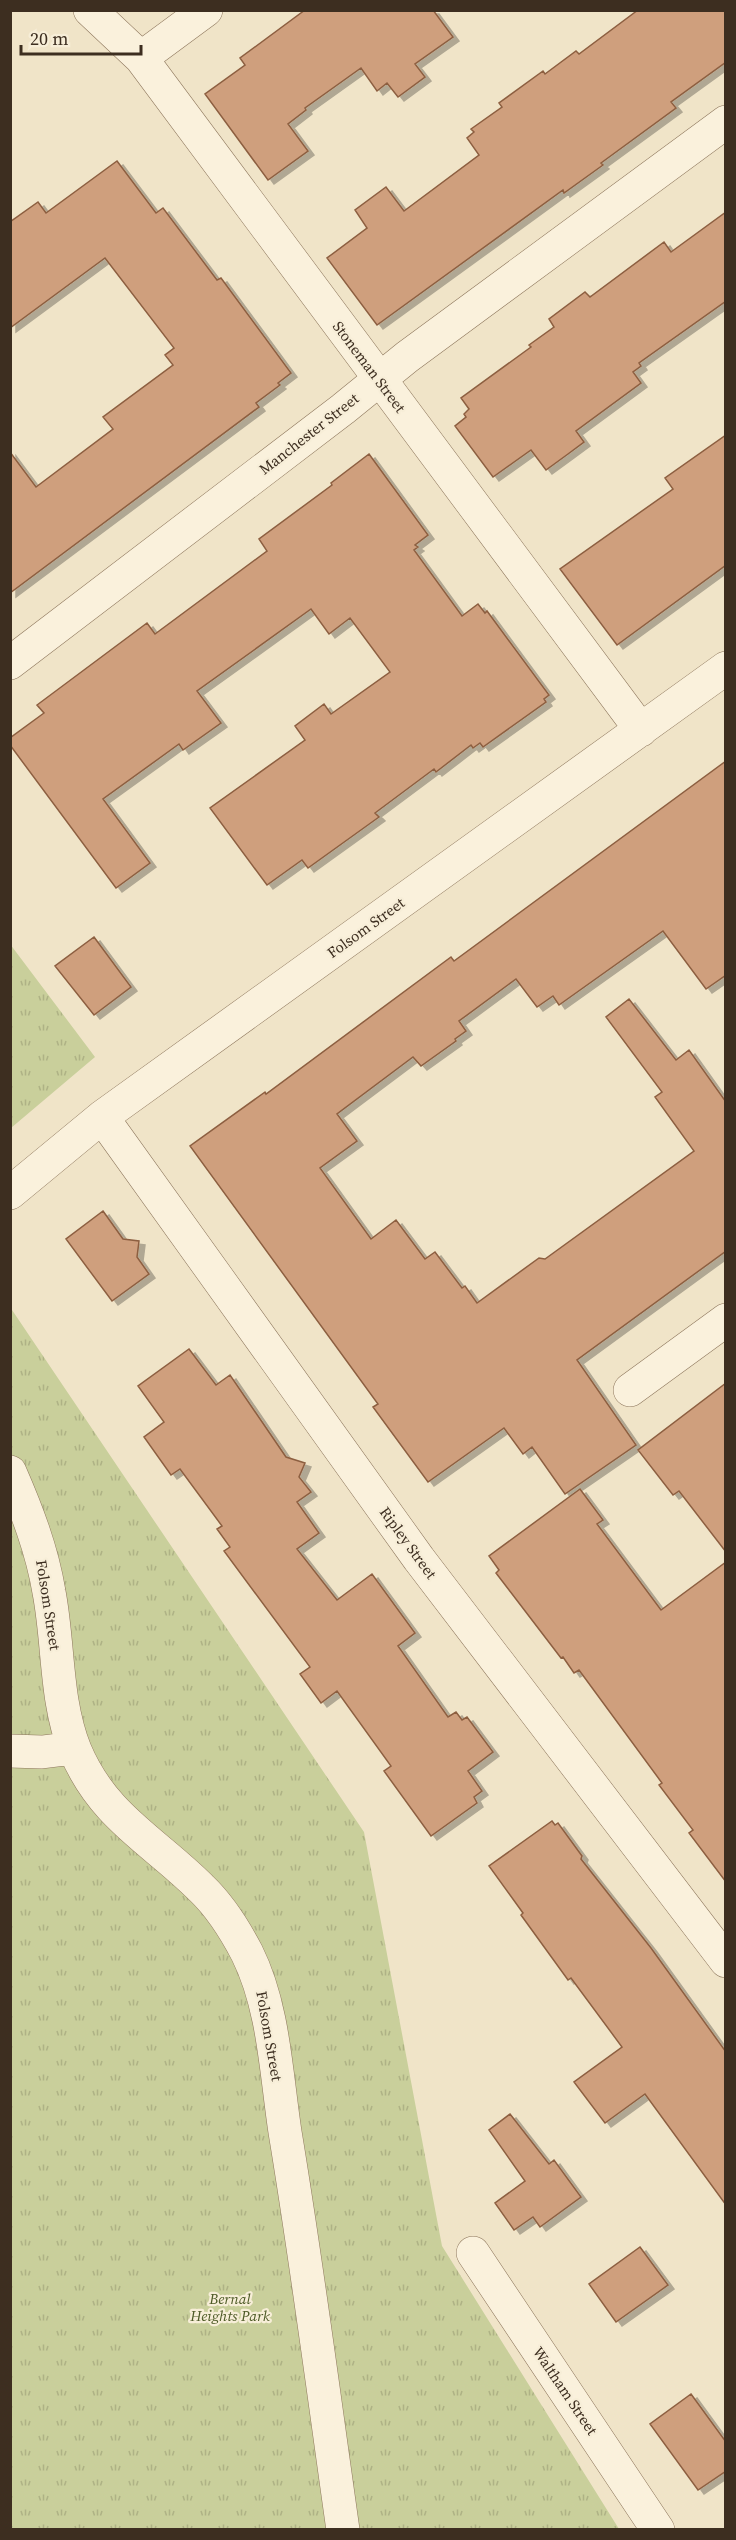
<svg xmlns="http://www.w3.org/2000/svg" width="736" height="2540" viewBox="0 0 736 2540" font-family="'Source Serif 4',serif">
  <style>
    .park { fill: url(#park-tufts) }
    .building { fill: #cf9f7d; stroke: #8d5f41; stroke-width: 1.5; filter: url(#shadow) }
    .lines { fill: none; stroke-linecap: round; stroke-linejoin: round }
    .minor-casing { stroke: #8d765c; stroke-width: 34 }
    .minor { stroke: #faf1dc; stroke-width: 33 }
    .labels { text-anchor: middle; stroke-width: 4.5; stroke-linejoin: round; paint-order: stroke }
    .street-label { font-size: 15px; fill: #3d2e20; stroke: #f7eed8 }
    .park-label { font-size: 15px; font-style: italic; fill: #4d5a26; stroke: #f7eed8 }
  </style>
  <defs>
    <pattern id="park-tufts" width="24" height="20" patternUnits="userSpaceOnUse" patternTransform="scale(1.5)"><rect width="24" height="20" fill="#c9cf9b"/><path d="M3 7l-1-3M5 7V3M7 7l1-3M15 17l-1-3M17 17v-4M19 17l1-3" fill="none" stroke="#aeb285"/></pattern>
    <filter id="shadow"><feDropShadow dx="6" dy="4" stdDeviation="0" flood-color="#0004"/></filter>
  </defs>
  <rect width="100%" height="100%" fill="#f0e4c8"/>
  <path class="park" d="M 10,944 L 95,1057 L 11,1128 L 10,1128 Z
    M 10,1307 L 364,1832 L 442,2246 L 619,2529 L 11,2529 Z"/>
  <path class="building" d="M 305,10 L 433,10 L 453,37 L 415,64 L 425,77 L 398,97 L 387,83 L 377,91 L 361,68 L 305,108 L 306,110 L 288,124 L 308,151 L 268,180 L 205,94 L 245,65 L 240,58 Z
    M 638,10 L 726,10 L 726,62 L 671,102 L 676,108 L 601,163 L 603,165 L 564,193 L 563,190 L 377,325 L 327,258 L 367,228 L 355,210 L 386,187 L 404,211 L 479,155 L 467,138 L 474,132 L 471,129 L 502,107 L 499,103 L 543,71 L 545,74 L 576,51 L 579,54 Z
    M 117,161 L 156,213 L 163,208 L 217,280 L 221,278 L 291,373 L 278,383 L 280,385 L 256,403 L 259,407 L 10,593 L 10,452 L 36,487 L 113,429 L 103,417 L 173,365 L 165,355 L 174,348 L 105,258 L 10,328 L 10,222 L 38,202 L 46,213 Z
    M 726,212 L 726,301 L 639,363 L 641,366 L 633,372 L 641,383 L 576,431 L 584,442 L 568,454 L 546,470 L 531,450 L 493,477 L 455,426 L 466,417 L 464,414 L 469,409 L 461,398 L 531,347 L 529,345 L 554,327 L 549,319 L 585,292 L 590,297 L 664,242 L 671,252 Z
    M 726,435 L 726,565 L 617,645 L 560,569 L 673,489 L 665,478 Z
    M 369,454 L 428,535 L 415,545 L 418,547 L 414,550 L 462,616 L 478,604 L 485,613 L 487,611 L 549,695 L 544,699 L 546,702 L 483,747 L 480,743 L 473,748 L 471,745 L 436,772 L 434,769 L 375,813 L 379,817 L 308,868 L 302,860 L 267,885 L 210,808 L 305,740 L 295,726 L 324,704 L 331,714 L 390,672 L 350,618 L 329,634 L 311,609 L 197,691 L 221,723 L 183,750 L 179,744 L 103,799 L 150,863 L 116,888 L 10,745 L 10,738 L 44,713 L 37,705 L 147,623 L 155,634 L 267,551 L 259,539 L 332,485 L 331,483 Z
    M 726,761 L 726,975 L 706,989 L 663,931 L 559,1005 L 553,996 L 537,1007 L 516,979 L 459,1021 L 466,1031 L 455,1039 L 456,1041 L 421,1066 L 413,1057 L 337,1114 L 357,1141 L 320,1168 L 371,1239 L 396,1220 L 425,1259 L 435,1252 L 462,1288 L 465,1286 L 477,1303 L 539,1258 L 545,1259 L 694,1151 L 655,1097 L 662,1092 L 606,1017 L 629,999 L 676,1060 L 689,1050 L 726,1102 L 726,1251 L 577,1360 L 636,1445 L 565,1494 L 532,1447 L 523,1454 L 504,1428 L 428,1482 L 373,1407 L 378,1404 L 190,1146 L 265,1092 L 266,1094 L 451,957 L 454,961 Z
    M 94,937 L 131,987 L 94,1015 L 55,966 Z
    M 103,1211 L 123,1239 L 139,1241 L 137,1257 L 149,1274 L 112,1301 L 66,1239 Z
    M 189,1349 L 216,1385 L 230,1375 L 286,1457 L 305,1463 L 299,1477 L 311,1492 L 297,1502 L 319,1533 L 297,1549 L 337,1600 L 372,1574 L 415,1633 L 398,1646 L 448,1717 L 456,1712 L 462,1720 L 467,1717 L 493,1752 L 468,1771 L 482,1791 L 474,1797 L 477,1803 L 431,1836 L 384,1771 L 391,1766 L 337,1691 L 321,1703 L 300,1674 L 310,1667 L 224,1551 L 230,1547 L 217,1529 L 222,1526 L 180,1469 L 171,1475 L 144,1437 L 164,1422 L 138,1386 Z
    M 726,1383 L 726,1552 L 679,1491 L 673,1495 L 638,1450 Z
    M 580,1489 L 603,1520 L 597,1524 L 661,1610 L 726,1562 L 726,1882 L 689,1833 L 693,1830 L 659,1785 L 662,1783 L 579,1670 L 574,1673 L 563,1657 L 561,1658 L 496,1573 L 499,1570 L 489,1556 Z
    M 552,1821 L 555,1825 L 558,1823 L 582,1856 L 581,1859 L 651,1948 L 726,2052 L 726,2205 L 645,2094 L 605,2123 L 574,2082 L 622,2047 L 571,1978 L 568,1980 L 521,1915 L 523,1913 L 489,1866 Z
    M 510,2114 L 549,2164 L 554,2160 L 581,2197 L 540,2227 L 533,2217 L 514,2230 L 495,2203 L 525,2181 L 489,2130 Z
    M 640,2247 L 668,2285 L 616,2322 L 589,2284 Z
    M 691,2394 L 726,2442 L 726,2471 L 698,2490 L 650,2424 Z"/>
  <g class="lines">
    <defs>
      <path id="minor" d="M 90,10 L 141,58 L 641,730
        M 141,58 L 206,10
        M 10,663 L 343,409 L 407,357 L 726,122
        M 102,1117 L 419,1559 L 726,1961
        M 10,1193 L 102,1117 L 726,668
        M 630,1390 L 726,1320
        M 10,1472 C 27,1511 42,1550 49,1592 C 59,1644 55,1700 75,1750 C 103,1817 153,1840 201,1888 C 220,1906 235,1930 247,1953 C 274,2007 276,2073 285,2132 C 307,2264 324,2397 343,2530
        M 10,1751 L 42,1752 L 74,1748
        M 473,2253 L 658,2530"/>
    </defs>
    <use href="#minor" class="minor-casing"/>
    <use href="#minor" class="minor"/>
  </g>
  <g class="labels">
    <g class="street-label">
      <text transform="translate(369 367) rotate(53)" y="5">Stoneman Street</text>
      <text transform="translate(309 434) rotate(-38)" y="5">Manchester Street</text>
      <text transform="translate(366 928) rotate(-36)" y="5">Folsom Street</text>
      <text transform="translate(408 1543) rotate(54)" y="5">Ripley Street</text>
      <text transform="translate(48 1605) rotate(81)" y="5">Folsom Street</text>
      <text transform="translate(269 2036) rotate(80)" y="5">Folsom Street</text>
      <text transform="translate(565 2391) rotate(56)" y="5">Waltham Street</text>
    </g>
    <g class="park-label">
      <text x="230" y="2304">Bernal<tspan x="230" dy="17">Heights Park</tspan></text>
    </g>
  </g>
  <rect width="736" height="2540" fill="none" stroke="#3d2e20" stroke-width="24"/>
  <path d="M21 45v9h120v-9" fill="none" stroke="#3d2e20" stroke-width="3"/>
  <text x="30" y="45" font-size="18" fill="#3d2e20" stroke="#f7eed8" stroke-width="4.5" paint-order="stroke">20 m</text>
</svg>
